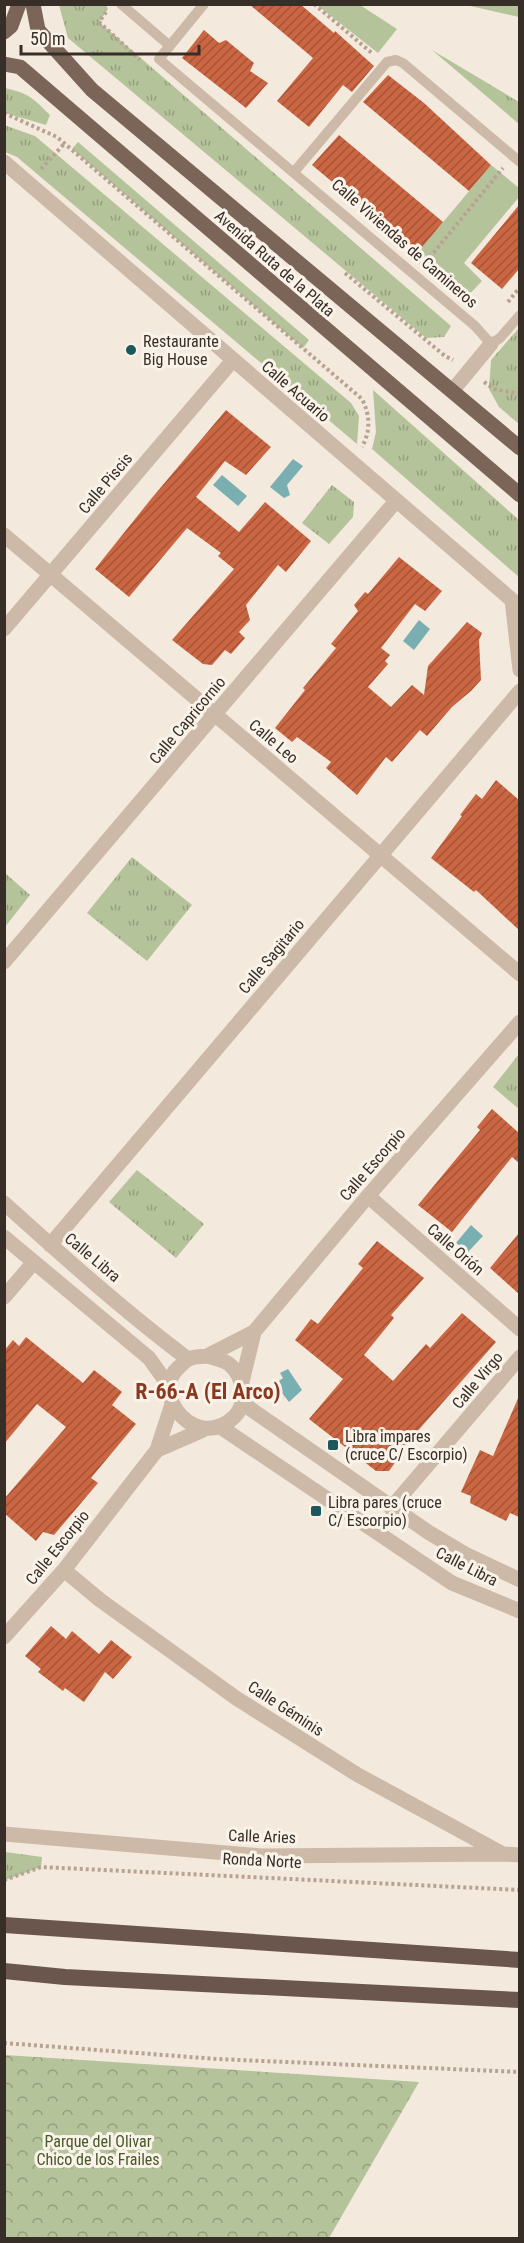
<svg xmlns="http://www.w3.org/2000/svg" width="524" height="2243" viewBox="0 0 524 2243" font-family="'Roboto Condensed',sans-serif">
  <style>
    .grass { fill: url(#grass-tufts) }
    .park { fill: url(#park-crowns) }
    .garden { fill: #b5c39b }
    .water { fill: #7aafb2 }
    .building { fill: url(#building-hatch) }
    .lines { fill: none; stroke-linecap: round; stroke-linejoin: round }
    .path { stroke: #b8a392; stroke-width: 4; stroke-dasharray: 3 3; stroke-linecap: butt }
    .service { stroke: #ccb9a8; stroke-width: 10 }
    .minor { stroke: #ccb9a8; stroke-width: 15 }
    .primary { stroke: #7b6559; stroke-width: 15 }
    .trunk { stroke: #6a564c; stroke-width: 16 }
    .poi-dot { fill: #1c575c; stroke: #faf3e9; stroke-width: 2 }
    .labels { text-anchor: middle; stroke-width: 6; stroke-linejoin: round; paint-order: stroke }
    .street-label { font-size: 16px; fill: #382e28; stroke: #faf3e9 }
    .poi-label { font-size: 16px; fill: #382e28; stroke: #faf3e9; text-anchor: start }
    .park-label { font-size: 16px; fill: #47582b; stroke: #faf3e9 }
    .district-label { font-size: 22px; font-weight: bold; fill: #8b391e; stroke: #faf3e9 }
  </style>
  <defs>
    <pattern id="grass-tufts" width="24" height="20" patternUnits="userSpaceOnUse" patternTransform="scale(1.5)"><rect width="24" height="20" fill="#b5c39b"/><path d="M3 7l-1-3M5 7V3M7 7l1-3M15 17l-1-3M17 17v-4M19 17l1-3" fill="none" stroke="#949f7e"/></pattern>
    <pattern id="park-crowns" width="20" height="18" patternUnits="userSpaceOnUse" patternTransform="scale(1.5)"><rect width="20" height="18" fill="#b5c39b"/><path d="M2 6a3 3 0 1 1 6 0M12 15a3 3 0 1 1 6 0" fill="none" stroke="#949f7e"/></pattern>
    <pattern id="building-hatch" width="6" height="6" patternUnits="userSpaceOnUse" patternTransform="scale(1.5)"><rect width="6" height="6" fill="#cb6643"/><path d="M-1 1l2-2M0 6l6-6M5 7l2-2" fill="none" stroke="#a65438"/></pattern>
  </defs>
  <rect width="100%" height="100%" fill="#f3e9dc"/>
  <path class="grass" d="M 59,5 L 106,5 L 108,9 L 99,22 L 451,326 L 444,337 L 426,338 L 68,38 Z
    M 432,50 L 519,102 L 519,125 L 519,124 Z
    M 5,88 C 28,93 33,98 50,115 L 46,125 L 5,113 Z
    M 4,125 L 35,136 L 351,403 L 359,416 L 357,444 L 17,157 L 5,152 Z
    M 519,328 L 519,424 L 499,407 L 489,389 L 491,360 Z
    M 373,390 L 519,520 L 519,577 L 372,449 L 376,432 Z
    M 332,485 L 354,502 L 353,517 L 329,544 L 302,523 Z
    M 132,857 L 192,905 L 147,961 L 87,913 Z
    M 5,873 L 30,895 L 5,927 Z
    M 519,1054 L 519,1109 L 493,1087 Z
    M 137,1170 L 204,1224 L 176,1258 L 109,1202 Z
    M 5,1852 L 42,1857 L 41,1867 L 5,1880 Z"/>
  <path class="park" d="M 5,2055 L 419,2082 L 329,2238 L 5,2238 Z"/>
  <path class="garden" d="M 317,5 L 360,5 L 397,29 L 378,53 Z
    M 466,5 L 519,5 L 519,17 Z
    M 78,142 L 309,340 L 303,348 L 72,149 Z
    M 491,165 L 519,188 L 519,197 L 464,263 L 482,281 L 463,301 L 413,258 Z"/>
  <path class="water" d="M 293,459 L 303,466 L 287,485 L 290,495 L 284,498 L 270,487 Z
    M 222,475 L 247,496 L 238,506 L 213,485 Z
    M 419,620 L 430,629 L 414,650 L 403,641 Z
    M 471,1225 L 483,1236 L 468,1252 L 456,1243 Z
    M 288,1369 L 302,1390 L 289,1402 L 275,1384 L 283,1378 L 280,1373 Z"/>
  <path class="building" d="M 249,4 L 300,4 L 334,33 L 335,31 L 374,66 L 352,92 L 343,85 L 309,127 L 277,101 L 313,58 Z
    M 204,30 L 219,43 L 226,40 L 254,63 L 250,71 L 268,83 L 246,108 L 182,58 Z
    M 388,75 L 424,103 L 491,165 L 469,191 L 363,102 Z
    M 339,135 L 443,222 L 419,251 L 380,222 L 312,165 Z
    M 519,205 L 519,269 L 502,289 L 471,263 Z
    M 226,410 L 271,447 L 246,475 L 225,461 L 196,497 L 239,532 L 265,502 L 311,541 L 286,572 L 278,565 L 246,605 L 250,620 L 239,632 L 245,638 L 231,654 L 225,650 L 212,665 L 203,664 L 172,640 L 234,569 L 218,556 L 221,553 L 187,528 L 129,597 L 95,569 L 151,499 Z
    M 399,557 L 442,591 L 425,611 L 415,604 L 381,648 L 390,655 L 385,661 L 388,664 L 368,687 L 391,707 L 412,685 L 424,695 L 428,666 L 467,622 L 482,633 L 479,640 L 481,680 L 471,691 L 452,707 L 427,736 L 420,730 L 392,762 L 386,757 L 357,795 L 326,768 L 331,762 L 297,737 L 292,742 L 275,728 L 305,690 L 303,688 L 336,648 L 331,644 L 358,611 L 354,605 L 365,592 L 368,594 Z
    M 496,780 L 519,800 L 519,930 L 476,890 L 474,892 L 431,858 L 462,816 L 460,815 L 476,794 L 482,799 Z
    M 492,1109 L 519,1133 L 519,1163 L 512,1157 L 452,1232 L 418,1205 L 480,1130 L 477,1127 Z
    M 519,1233 L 519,1294 L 490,1268 Z
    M 377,1241 L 424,1278 L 391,1315 L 394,1318 L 364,1355 L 393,1381 L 426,1344 L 430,1348 L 462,1313 L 496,1342 L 400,1451 L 402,1453 L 389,1471 L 376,1471 L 309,1419 L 343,1379 L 295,1340 L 311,1319 L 318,1324 L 363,1268 L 358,1264 Z
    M 26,1337 L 83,1383 L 94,1370 L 122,1392 L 112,1405 L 136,1424 L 91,1478 L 98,1483 L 54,1535 L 43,1532 L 36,1541 L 4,1513 L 4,1499 L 66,1427 L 37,1404 L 4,1444 L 4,1351 L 13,1340 L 19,1346 Z
    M 519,1396 L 519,1517 L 510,1513 L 506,1521 L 470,1503 L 471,1496 L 461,1492 L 480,1450 L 493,1456 Z
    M 51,1626 L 66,1639 L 72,1631 L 99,1654 L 111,1640 L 132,1657 L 113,1679 L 105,1672 L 84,1702 L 65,1688 L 63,1691 L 38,1672 L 41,1669 L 25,1656 Z"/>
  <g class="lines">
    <path class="path" d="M 314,4 L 373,54
      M 106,12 L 99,22 L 140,60
      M 4,113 L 57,137 L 362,399 C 370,415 371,430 362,447
      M 41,169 L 65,143
      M 426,262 L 503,168
      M 345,273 L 445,356 L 453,360
      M 508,302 L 520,287
      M 484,382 L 494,389 L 520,394
      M 4,1880 L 41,1867 L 520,1890
      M 4,2043 L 217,2059 L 520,2072"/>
    <path class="service" d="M 121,4 L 170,46
      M 204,4 L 159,59 L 475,326 L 491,344 L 500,338 L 520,315
      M 294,172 L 387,62 L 396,60 L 403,63 L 520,162"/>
    <path class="minor" d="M 4,162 L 512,600 L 520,670
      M 453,390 L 491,344
      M 4,535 L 520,974
      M 4,629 L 233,360
      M 4,962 L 396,501
      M 368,1196 L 520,1329
      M 4,1203 C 64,1257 124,1311 188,1359
      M 4,1237 L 149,1358 L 169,1386
      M 50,1245 L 520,691
      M 4,1297 L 34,1262
      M 207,1356 L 254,1332 L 368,1196 L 520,1022
      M 207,1356 C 214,1358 224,1360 229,1364 C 244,1376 248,1404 234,1417 C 197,1453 148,1394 179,1367 C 182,1365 185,1360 189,1359 C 194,1356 202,1357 207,1356 Z
      M 242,1382 L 254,1332
      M 242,1403 L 428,1532 L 465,1554 L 520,1580
      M 222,1428 L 452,1583 L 520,1611
      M 157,1450 L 203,1430
      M 391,1508 L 520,1357
      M 64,1570 L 100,1600 L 236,1698 L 358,1775 L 503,1854
      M 4,1637 L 64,1570 L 157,1450 L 172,1404
      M 4,1834 L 262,1856 L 503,1854 L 520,1855"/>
    <path class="primary" d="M 33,4 L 38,30 L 92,90 L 520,448
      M 4,32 L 11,26 L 19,4
      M 4,64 L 20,67 L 520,495"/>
    <path class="trunk" d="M 4,1925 L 520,1960
      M 4,1971 L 65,1977 L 520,2000"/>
  </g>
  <g class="poi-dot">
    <circle cx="131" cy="350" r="6"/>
    <rect x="327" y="1439" width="12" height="12" rx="3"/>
    <rect x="310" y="1505" width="12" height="12" rx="3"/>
  </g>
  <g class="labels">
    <g class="street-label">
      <text transform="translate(405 243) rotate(41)" y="6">Calle Viviendas de Camineros</text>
      <text transform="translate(275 263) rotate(41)" y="6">Avenida Ruta de la Plata</text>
      <text transform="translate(296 391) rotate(41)" y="6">Calle Acuario</text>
      <text transform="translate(105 483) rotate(-50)" y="6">Calle Piscis</text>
      <text transform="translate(187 720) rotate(-50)" y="6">Calle Capricornio</text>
      <text transform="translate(274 741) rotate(40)" y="6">Calle Leo</text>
      <text transform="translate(271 956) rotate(-50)" y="6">Calle Sagitario</text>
      <text transform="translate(372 1164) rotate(-49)" y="6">Calle Escorpio</text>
      <text transform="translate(456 1249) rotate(41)" y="6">Calle Orión</text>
      <text transform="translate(93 1257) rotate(40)" y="6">Calle Libra</text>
      <text transform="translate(477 1380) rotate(-50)" y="6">Calle Virgo</text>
      <text transform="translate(57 1547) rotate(-51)" y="6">Calle Escorpio</text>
      <text transform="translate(467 1566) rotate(27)" y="6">Calle Libra</text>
      <text transform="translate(286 1708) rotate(33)" y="6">Calle Géminis</text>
      <text transform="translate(262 1836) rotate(2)" y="6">Calle Aries</text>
      <text transform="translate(262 1860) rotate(3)" y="6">Ronda Norte</text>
    </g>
    <g class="poi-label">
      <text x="143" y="347">Restaurante<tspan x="143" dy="18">Big House</tspan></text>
      <text x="345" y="1442">Libra impares<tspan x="345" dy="18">(cruce C/ Escorpio)</tspan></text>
      <text x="328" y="1508">Libra pares (cruce<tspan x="328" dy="18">C/ Escorpio)</tspan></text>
    </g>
    <g class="park-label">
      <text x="98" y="2147">Parque del Olivar<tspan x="98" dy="18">Chico de los Frailes</tspan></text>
    </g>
    <g class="district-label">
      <text x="208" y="1399">R-66-A (El Arco)</text>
    </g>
  </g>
  <rect width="524" height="2243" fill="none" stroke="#382e28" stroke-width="12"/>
  <path d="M21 45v9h178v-9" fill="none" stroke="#382e28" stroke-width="3"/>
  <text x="30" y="45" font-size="18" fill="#382e28" stroke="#faf3e9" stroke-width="4.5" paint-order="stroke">50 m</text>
</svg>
